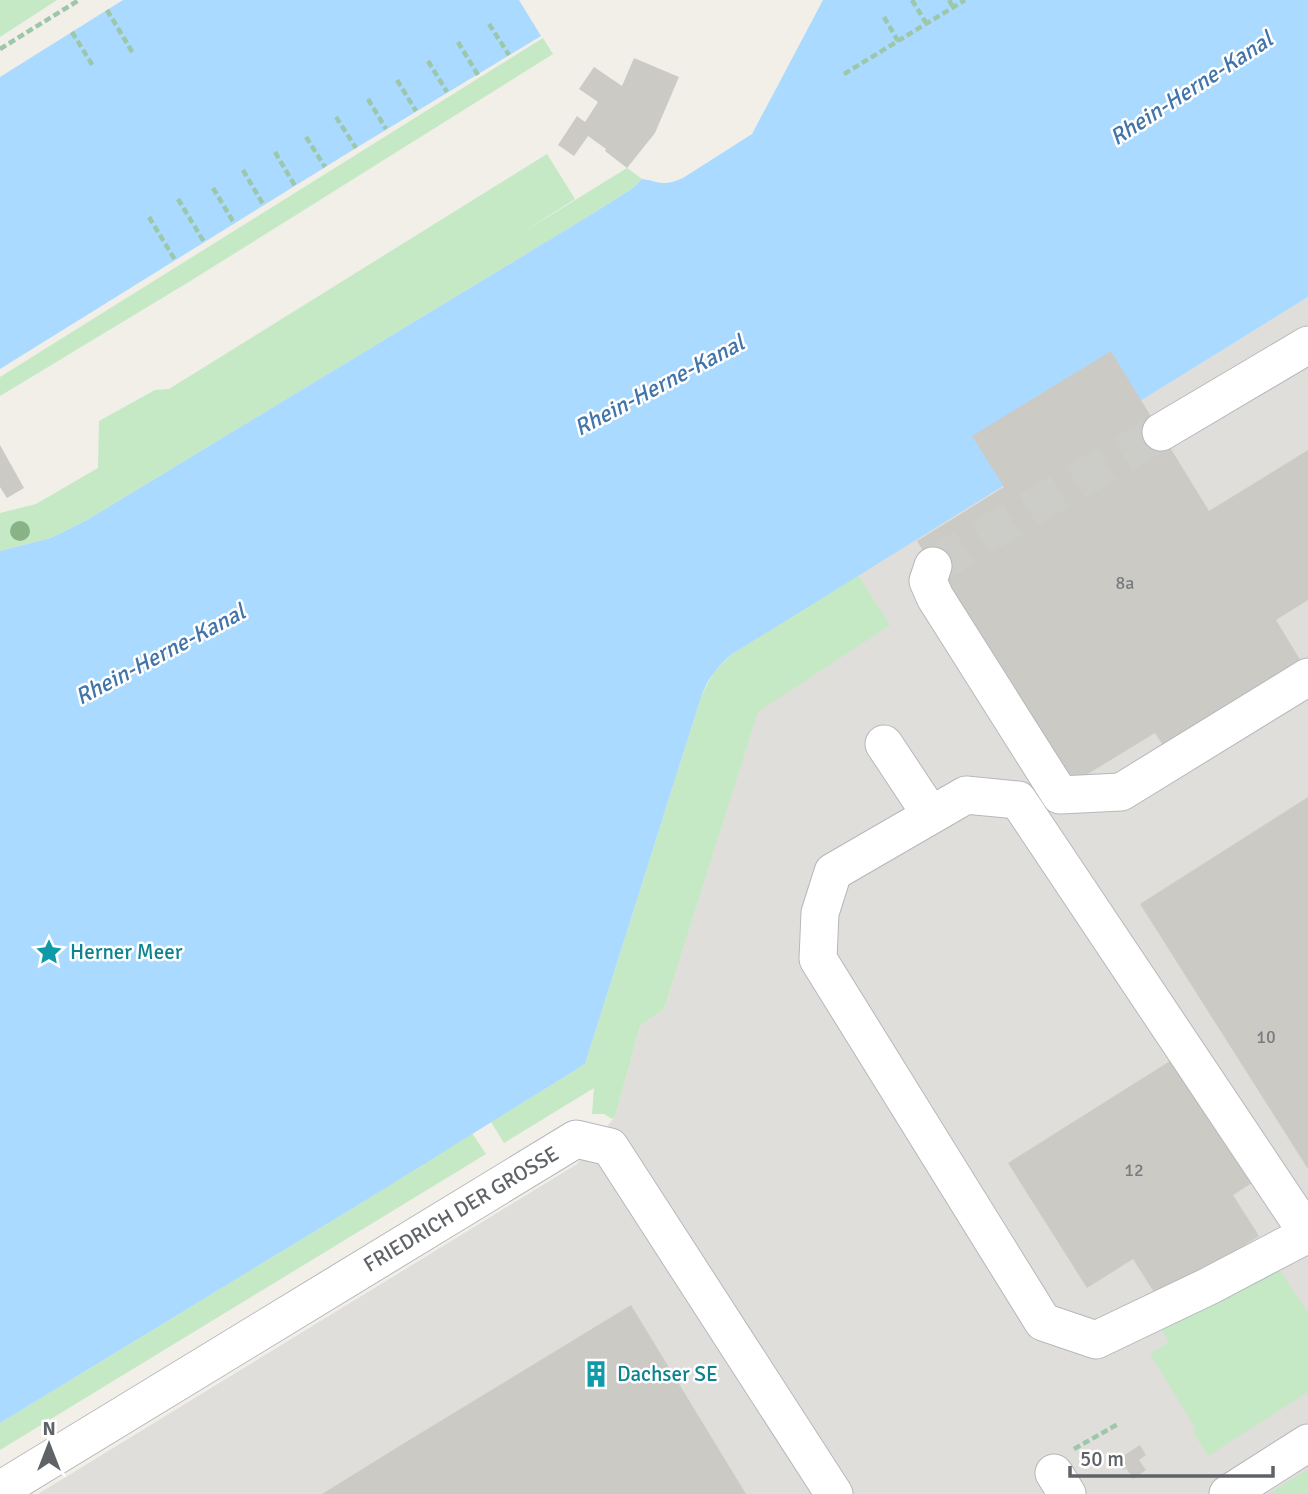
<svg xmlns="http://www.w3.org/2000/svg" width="1308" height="1494" viewBox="0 0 1308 1494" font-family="Signika,sans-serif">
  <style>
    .industrial { fill: #e0deda }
    .green { fill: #c5e8c5 }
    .water { fill: #aadaff }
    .building { fill: #cccac5 }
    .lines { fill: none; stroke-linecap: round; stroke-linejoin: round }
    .minor-tunnel { stroke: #ccccc8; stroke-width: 37; stroke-dasharray: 37 18; stroke-linecap: butt }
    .minor-casing { stroke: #b5b8bc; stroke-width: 39 }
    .path { stroke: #9cc7a9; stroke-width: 4.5; stroke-dasharray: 7 3.5; stroke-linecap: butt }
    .minor { stroke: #fff; stroke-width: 37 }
    .tree { fill: #89b387 }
    .labels { text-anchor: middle; stroke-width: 5; stroke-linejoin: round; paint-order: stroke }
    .number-label { font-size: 18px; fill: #7a7d7f }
    .culture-label { font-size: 21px; fill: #0d838f; stroke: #fff; text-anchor: start }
    .street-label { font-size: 21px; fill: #5f6368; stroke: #fff }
    .water-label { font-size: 23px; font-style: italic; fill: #4174aa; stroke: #fff }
  </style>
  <rect width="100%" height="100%" fill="#f1efe8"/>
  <path class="industrial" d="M 1308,297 L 1308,1494 L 38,1494 L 577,1164 L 615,1117 L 640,1026 L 664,1009 L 758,711 L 889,625 L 858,575 Z"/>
  <path class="green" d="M 0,0 L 57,0 L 0,37 Z
    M 543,38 L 553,54 L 192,280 L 0,396 L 0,377 Z
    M 547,154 L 575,199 L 517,236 L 627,168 L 642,179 L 633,188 L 592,214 L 87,520 L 51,538 L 0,551 L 0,513 L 36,504 L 98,468 L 99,421 L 155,390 L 169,389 Z
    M 858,575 L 890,625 L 758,712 L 664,1009 L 640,1026 L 615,1117 L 612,1119 L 604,1114 L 592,1114 L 594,1088 L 504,1143 L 491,1122 L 585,1064 L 702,694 L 714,672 L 732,654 Z
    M 472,1133 L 486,1154 L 0,1450 L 0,1423 L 363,1202 Z
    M 1273,1260 L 1308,1313 L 1308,1392 L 1208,1456 L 1193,1432 L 1196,1429 L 1150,1354 L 1169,1342 L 1158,1324 Z
    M 1308,1469 L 1308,1494 L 1269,1494 Z"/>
  <path class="water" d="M 123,0 L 519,0 L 541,36 L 356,148 L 0,369 L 0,77 Z
    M 823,0 L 1308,0 L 1308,297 L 732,654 C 718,666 709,677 702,694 L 585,1064 L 363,1202 L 0,1423 L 0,551 L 51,538 L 87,520 L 592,214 L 633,188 L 642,179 C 662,182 662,187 683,178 L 752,134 Z"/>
  <path class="building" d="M 634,58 L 679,77 L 655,133 L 627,168 L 605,151 L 606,149 L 588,136 L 574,156 L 558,145 L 577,116 L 585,122 L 598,102 L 579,89 L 594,67 L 622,86 Z
    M 1111,351 L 1209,511 L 1308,450 L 1308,600 L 1276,620 L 1307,671 L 1169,755 L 1155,733 L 1068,786 L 917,541 L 1004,487 L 972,436 Z
    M 0,445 L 24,488 L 7,498 L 0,487 Z
    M 1308,797 L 1308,1169 L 1140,904 Z
    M 1181,1054 L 1260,1178 L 1233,1195 L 1259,1236 L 1159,1300 L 1133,1259 L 1087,1288 L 1008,1163 Z
    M 631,1305 L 746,1494 L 322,1494 L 406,1442 Z
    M 1140,1445 L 1146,1455 L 1139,1460 L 1146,1470 L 1133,1479 L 1126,1468 L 1123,1470 L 1117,1460 Z"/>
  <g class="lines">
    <path class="minor-tunnel" d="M 933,566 L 1161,432"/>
    <defs>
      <path id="minor" d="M 1161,432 L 1308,345
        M 933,566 L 928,581 L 935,597 L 1060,795 L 1121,792 L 1308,677
        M 884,744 L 931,815
        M 966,795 L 1018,800 L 1308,1234 L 1209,1286 L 1096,1340 L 1043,1322 L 818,959 L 820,913 L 833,872 Z
        M 1054,1473 L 1067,1494
        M 0,1490 L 576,1139 L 610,1147 L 834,1494
        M 1228,1494 L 1308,1443"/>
    </defs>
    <use href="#minor" class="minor-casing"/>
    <path class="path" d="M 912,0 L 926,23
      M 949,0 L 953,7
      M 107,10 L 134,55
      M 884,17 L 898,41
      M 489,24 L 509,55
      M 72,32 L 93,66
      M 458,42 L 478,75
      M 0,49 L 79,0
      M 428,61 L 447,92
      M 844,74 L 965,0
      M 397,80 L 416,111
      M 368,99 L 386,129
      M 336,117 L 356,148
      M 306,137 L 325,167
      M 275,152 L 295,186
      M 243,170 L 264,206
      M 213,188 L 234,223
      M 178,199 L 204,242
      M 149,217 L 175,260
      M 1074,1449 L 1118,1424"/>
    <use href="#minor" class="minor"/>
  </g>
  <circle class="tree" cx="20" cy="531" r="10"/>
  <defs>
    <symbol id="sight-bare" viewBox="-9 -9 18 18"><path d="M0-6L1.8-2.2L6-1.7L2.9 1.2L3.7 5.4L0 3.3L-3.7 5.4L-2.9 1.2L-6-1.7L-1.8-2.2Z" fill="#0f9aa8" stroke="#fff" stroke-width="2.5" paint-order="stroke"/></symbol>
    <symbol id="building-bare" viewBox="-9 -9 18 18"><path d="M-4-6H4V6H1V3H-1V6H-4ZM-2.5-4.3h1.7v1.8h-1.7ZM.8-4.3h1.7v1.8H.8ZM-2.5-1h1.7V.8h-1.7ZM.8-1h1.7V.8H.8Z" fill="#0f9aa8" stroke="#fff" stroke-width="2.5" paint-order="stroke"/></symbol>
  </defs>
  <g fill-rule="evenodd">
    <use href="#sight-bare" x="30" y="933" width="38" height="38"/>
    <use href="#building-bare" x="577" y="1355" width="38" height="38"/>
  </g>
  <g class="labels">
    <g class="number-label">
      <text x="1125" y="589">8a</text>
      <text x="1266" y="1043">10</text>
      <text x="1134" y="1176">12</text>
    </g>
    <g class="culture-label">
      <text x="70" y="959">Herner Meer</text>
      <text x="617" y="1381">Dachser SE</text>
    </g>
    <g class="street-label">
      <text transform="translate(461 1209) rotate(-31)" y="7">FRIEDRICH DER GROSSE</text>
    </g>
    <g class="water-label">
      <text transform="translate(1191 88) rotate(-33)" y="8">Rhein-Herne-Kanal</text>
      <text transform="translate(659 385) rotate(-28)" y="8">Rhein-Herne-Kanal</text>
      <text transform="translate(160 654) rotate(-28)" y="8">Rhein-Herne-Kanal</text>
    </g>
  </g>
  <g transform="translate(49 1445)" stroke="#ffffff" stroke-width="5" paint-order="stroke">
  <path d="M0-5L12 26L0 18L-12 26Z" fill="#5f6368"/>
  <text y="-10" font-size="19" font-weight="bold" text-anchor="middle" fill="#5f6368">N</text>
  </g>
  <path d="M1070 1466v10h203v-10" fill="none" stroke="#5f6368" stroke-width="3.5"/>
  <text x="1080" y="1466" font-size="21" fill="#5f6368" stroke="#ffffff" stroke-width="5" paint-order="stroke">50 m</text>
</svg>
